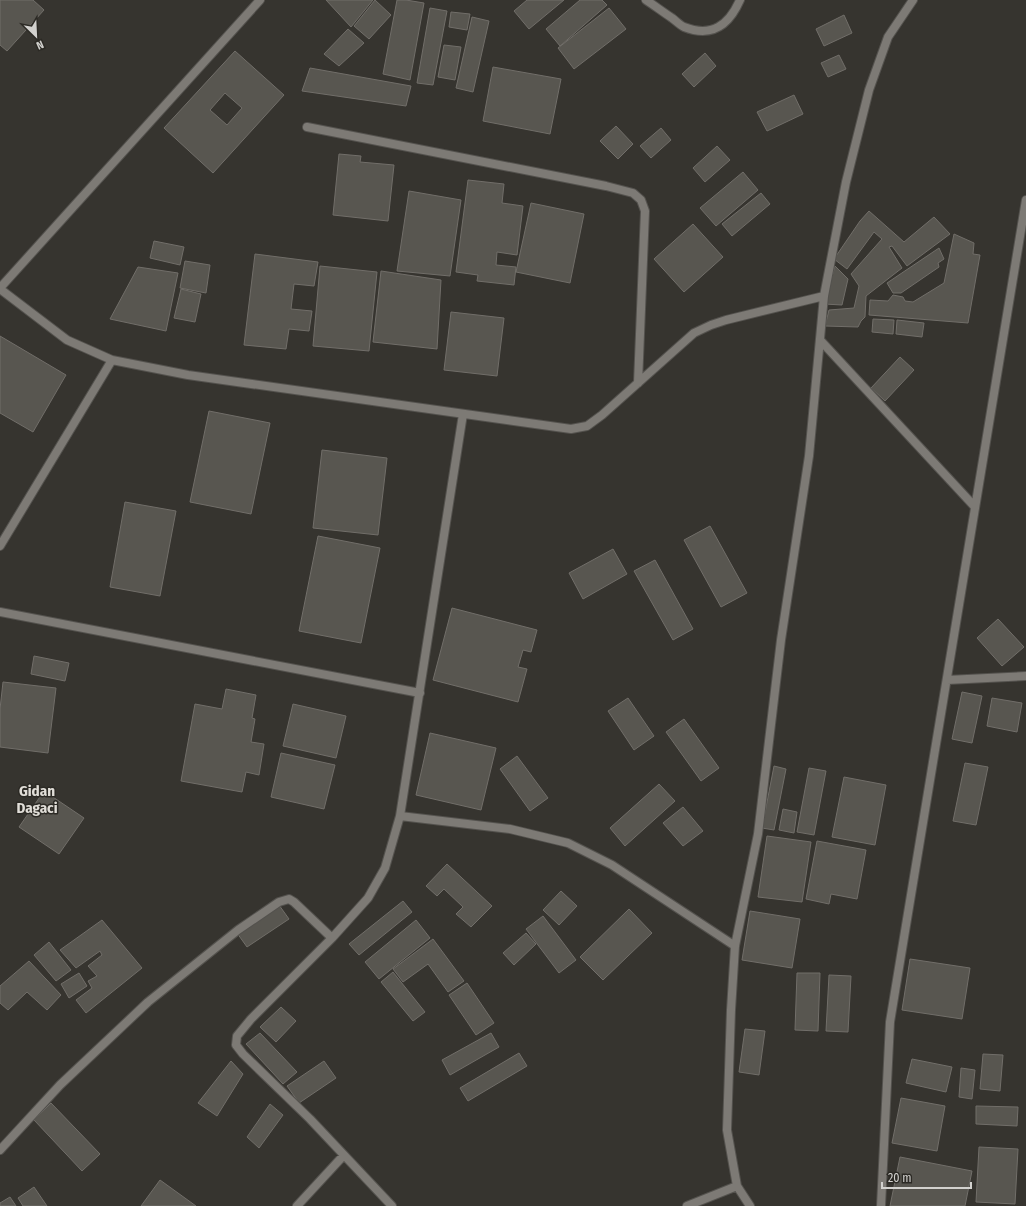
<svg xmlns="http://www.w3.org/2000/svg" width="1026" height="1206" viewBox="0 0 1026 1206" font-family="'Fira Sans Condensed',sans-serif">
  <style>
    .building { fill: #585650; stroke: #716e69; fill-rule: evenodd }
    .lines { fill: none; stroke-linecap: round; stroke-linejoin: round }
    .street-casing { stroke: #54524e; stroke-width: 10 }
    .street { stroke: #7d7a75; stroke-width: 8 }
    .labels { text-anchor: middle; stroke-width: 3; stroke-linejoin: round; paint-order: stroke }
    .district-label { font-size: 15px; font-weight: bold; fill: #e1ded8; stroke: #2c2a25 }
  </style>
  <rect width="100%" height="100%" fill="#36342f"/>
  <path class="building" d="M 0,0 L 33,0 L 44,10 L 7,51 L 0,45 Z
    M 326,0 L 373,0 L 351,27 Z
    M 375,0 L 391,15 L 369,39 L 354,26 Z
    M 397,0 L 406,0 L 424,3 L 410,80 L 383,74 Z
    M 527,0 L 564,0 L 529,29 L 514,11 Z
    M 580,0 L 602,0 L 607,5 L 560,46 L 546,29 Z
    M 430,8 L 447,11 L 433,85 L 417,83 Z
    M 609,8 L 626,29 L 574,69 L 558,48 Z
    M 451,12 L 470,14 L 467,30 L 449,27 Z
    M 844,15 L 852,33 L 824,46 L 816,29 Z
    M 472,17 L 489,21 L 473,92 L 456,88 Z
    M 348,29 L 364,43 L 339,66 L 324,54 Z
    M 444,45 L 461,47 L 455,80 L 438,77 Z
    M 235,51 L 284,95 L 213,173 L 164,128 ZM 225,93 L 242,108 L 227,125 L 210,110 Z
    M 705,53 L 716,66 L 694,87 L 682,74 Z
    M 839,55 L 846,69 L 828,77 L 821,63 Z
    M 493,67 L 561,79 L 550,134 L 483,121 Z
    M 310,68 L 411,86 L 406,106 L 302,91 Z
    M 794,95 L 803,114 L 767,131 L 757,112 Z
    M 616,126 L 633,144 L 618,159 L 600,141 Z
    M 661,128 L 671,140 L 651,158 L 640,146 Z
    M 717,146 L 730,160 L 705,182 L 693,168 Z
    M 339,154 L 361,156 L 360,162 L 394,165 L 388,221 L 333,215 Z
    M 743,172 L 758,190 L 716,226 L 700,208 Z
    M 468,180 L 504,184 L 502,203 L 523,206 L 517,255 L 497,252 L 496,265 L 516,267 L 514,285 L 477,281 L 478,275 L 456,272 Z
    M 409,191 L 461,200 L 450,276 L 397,271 Z
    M 761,193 L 770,204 L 732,236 L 722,224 Z
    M 531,203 L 584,214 L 570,283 L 516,272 Z
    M 869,211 L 904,242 L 934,217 L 950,234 L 907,266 L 892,246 L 889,247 L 902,268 L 866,296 L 865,317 L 861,321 L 858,327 L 825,326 L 829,310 L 854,308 L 859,286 L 851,274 L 882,239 L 874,232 L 847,269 L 834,259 L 860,221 Z
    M 693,224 L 723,257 L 684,292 L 654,259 Z
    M 954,234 L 974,243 L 973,254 L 980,255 L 968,323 L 869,315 L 870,300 L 888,301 L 893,295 L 903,297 L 905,301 L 913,302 L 944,283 Z
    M 154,241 L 184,247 L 180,265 L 150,258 Z
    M 939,248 L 944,259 L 938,263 L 939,267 L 901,293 L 893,293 L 887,283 Z
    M 255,254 L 318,262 L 314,286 L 294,284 L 291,309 L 312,311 L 309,331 L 289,329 L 286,349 L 244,345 Z
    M 185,261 L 210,265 L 206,293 L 180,288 Z
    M 320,266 L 377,272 L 369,351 L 313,346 Z
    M 835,266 L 848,279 L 842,305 L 824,304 Z
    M 138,267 L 178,273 L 166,331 L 110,319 Z
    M 381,271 L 441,280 L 437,349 L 373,342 Z
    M 181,289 L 201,294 L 195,322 L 174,318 Z
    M 451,312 L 504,318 L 497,376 L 444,370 Z
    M 873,319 L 894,320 L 893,334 L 872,332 Z
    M 897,320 L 924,323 L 922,337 L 896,334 Z
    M 0,336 L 66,375 L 33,432 L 0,413 Z
    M 900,357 L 914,370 L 885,401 L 871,388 Z
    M 209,411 L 270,423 L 251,514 L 190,502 Z
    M 322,450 L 387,458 L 378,535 L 313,528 Z
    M 125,502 L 176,511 L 160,596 L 110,587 Z
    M 710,526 L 747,593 L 721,607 L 684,540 Z
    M 318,536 L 380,548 L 361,643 L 299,631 Z
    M 613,549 L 627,574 L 583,599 L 569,573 Z
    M 655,560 L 693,629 L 673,640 L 634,571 Z
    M 452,608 L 537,630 L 531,652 L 523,650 L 518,667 L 527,669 L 518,702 L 433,680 Z
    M 998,619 L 1024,647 L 1002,666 L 977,638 Z
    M 34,656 L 69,663 L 65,681 L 31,674 Z
    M 3,682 L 56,688 L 48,753 L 0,747 L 0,709 Z
    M 226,689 L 256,695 L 252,718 L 255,719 L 251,742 L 264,744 L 259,775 L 246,772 L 242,792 L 181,781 L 195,704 L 222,709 Z
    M 962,692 L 982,696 L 972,743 L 952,739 Z
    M 628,698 L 654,736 L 634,750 L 608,711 Z
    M 992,698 L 1022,703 L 1017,732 L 987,726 Z
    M 293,704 L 346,716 L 336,758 L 283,746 Z
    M 684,719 L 719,768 L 701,781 L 666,732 Z
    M 430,733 L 496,748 L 481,810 L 416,795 Z
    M 281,753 L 335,765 L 324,809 L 271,797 Z
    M 517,756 L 548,798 L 530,811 L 500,769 Z
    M 965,763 L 988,767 L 976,825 L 953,821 Z
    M 774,766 L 786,769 L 774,830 L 762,828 Z
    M 809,768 L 826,771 L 814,835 L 797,832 Z
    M 844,777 L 886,785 L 875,845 L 832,837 Z
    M 659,784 L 675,801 L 625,846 L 610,828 Z
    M 44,791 L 84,818 L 59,854 L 19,827 Z
    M 683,807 L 703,831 L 683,846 L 663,823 Z
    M 783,809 L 797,812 L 794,833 L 779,830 Z
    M 767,836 L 811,842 L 802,902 L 758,897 Z
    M 817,841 L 866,850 L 857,899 L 831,894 L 829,904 L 806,899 Z
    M 447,864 L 492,906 L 471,927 L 456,914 L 463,907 L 444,889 L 437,896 L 426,886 Z
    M 561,891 L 577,906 L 559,925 L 543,910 Z
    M 403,901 L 412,912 L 359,955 L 349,944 Z
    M 279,905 L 289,919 L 247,947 L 237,933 Z
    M 629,909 L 652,933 L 603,980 L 580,957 Z
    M 750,911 L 800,919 L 792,968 L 742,960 Z
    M 543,916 L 576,960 L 559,973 L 526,929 Z
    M 102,920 L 142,968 L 86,1013 L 76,1000 L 92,988 L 88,981 L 97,976 L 88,966 L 102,955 L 100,951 L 76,968 L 60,950 Z
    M 416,920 L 430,938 L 379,979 L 365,962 Z
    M 526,933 L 536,944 L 514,965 L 503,953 Z
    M 433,939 L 464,981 L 448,992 L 428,964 L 403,982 L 393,969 Z
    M 49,942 L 71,970 L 56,981 L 34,955 Z
    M 910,959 L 970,968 L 962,1019 L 902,1010 Z
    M 29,961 L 61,995 L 47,1010 L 27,992 L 8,1010 L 0,1003 L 0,986 Z
    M 393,972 L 425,1012 L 413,1021 L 381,982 Z
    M 79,973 L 87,986 L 69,998 L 61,984 Z
    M 797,973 L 820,973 L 818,1031 L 795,1030 Z
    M 829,975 L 851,976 L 848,1032 L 826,1031 Z
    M 467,983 L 494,1023 L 476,1035 L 449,995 Z
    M 281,1007 L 296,1021 L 276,1042 L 260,1027 Z
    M 745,1029 L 765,1031 L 759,1075 L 739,1072 Z
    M 260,1033 L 297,1072 L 283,1084 L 246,1044 Z
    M 491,1033 L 499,1047 L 450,1075 L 442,1060 Z
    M 519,1053 L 527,1066 L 468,1101 L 460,1088 Z
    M 983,1054 L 1003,1055 L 1000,1091 L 980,1089 Z
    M 912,1059 L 952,1067 L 946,1092 L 906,1083 Z
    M 231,1061 L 243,1074 L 217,1116 L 198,1103 Z
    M 324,1061 L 336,1078 L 299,1103 L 287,1086 Z
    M 961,1068 L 975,1070 L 972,1099 L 959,1097 Z
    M 901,1098 L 945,1106 L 937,1151 L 892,1143 Z
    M 51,1103 L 100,1154 L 82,1171 L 34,1120 Z
    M 270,1104 L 283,1115 L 259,1148 L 247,1137 Z
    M 976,1106 L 1018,1107 L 1017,1126 L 976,1124 Z
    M 979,1147 L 1018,1149 L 1015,1204 L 976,1202 Z
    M 900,1157 L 972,1171 L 965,1206 L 890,1206 Z
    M 160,1180 L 196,1206 L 141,1206 Z
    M 34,1187 L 47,1206 L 23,1206 L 18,1198 Z
    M 10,1197 L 16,1206 L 0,1206 L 0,1203 Z"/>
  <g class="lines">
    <defs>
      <path id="street" d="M 646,0 C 655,6 663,12 672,18 C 676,21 680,25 684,27 C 712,38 729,25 740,0
        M 307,127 L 606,186 L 633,193 L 641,200 L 645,211 L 638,383
        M 0,288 L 260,0
        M 0,289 L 67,340 L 112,360 L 188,375 L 571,429 L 587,426 L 602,415 L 694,333 L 711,325 L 726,320 L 824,296
        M 820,340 L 975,507
        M 0,546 L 112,360
        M 0,612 L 420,693
        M 947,680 L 1026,676
        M 400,816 L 510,829 L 568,843 L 612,865 L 735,946
        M 0,1150 L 60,1085 L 148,1002 L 238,930 L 279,902 L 289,899 L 294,902 L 332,938
        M 297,1206 L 344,1155
        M 392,1206 L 310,1119 L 243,1054 L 236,1045 L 237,1036 L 251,1019 L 332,938 L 368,898 L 385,868 L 400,816 L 463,414
        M 687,1206 L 737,1186
        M 750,1206 L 737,1186 L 727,1130 L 731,1010 L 735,946 L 758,834 L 781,640 L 809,456 L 824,296 L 846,182 L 869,90 L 888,37 L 913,0
        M 881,1206 L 890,1022 L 1026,200"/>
    </defs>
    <use href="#street" class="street-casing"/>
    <use href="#street" class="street"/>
  </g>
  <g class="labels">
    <g class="district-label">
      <text x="37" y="796">Gidan<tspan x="37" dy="17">Dagaci</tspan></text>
    </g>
  </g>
  <g transform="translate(36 36) rotate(156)" stroke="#2c2a25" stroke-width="3" paint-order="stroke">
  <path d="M0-3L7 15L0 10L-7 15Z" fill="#d2d1ce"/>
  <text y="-6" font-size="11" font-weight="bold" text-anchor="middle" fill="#d2d1ce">N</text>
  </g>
  <path d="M882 1182v6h89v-6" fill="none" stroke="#d2d1ce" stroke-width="2"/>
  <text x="888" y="1182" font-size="12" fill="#d2d1ce" stroke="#2c2a25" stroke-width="3" paint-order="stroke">20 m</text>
</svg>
